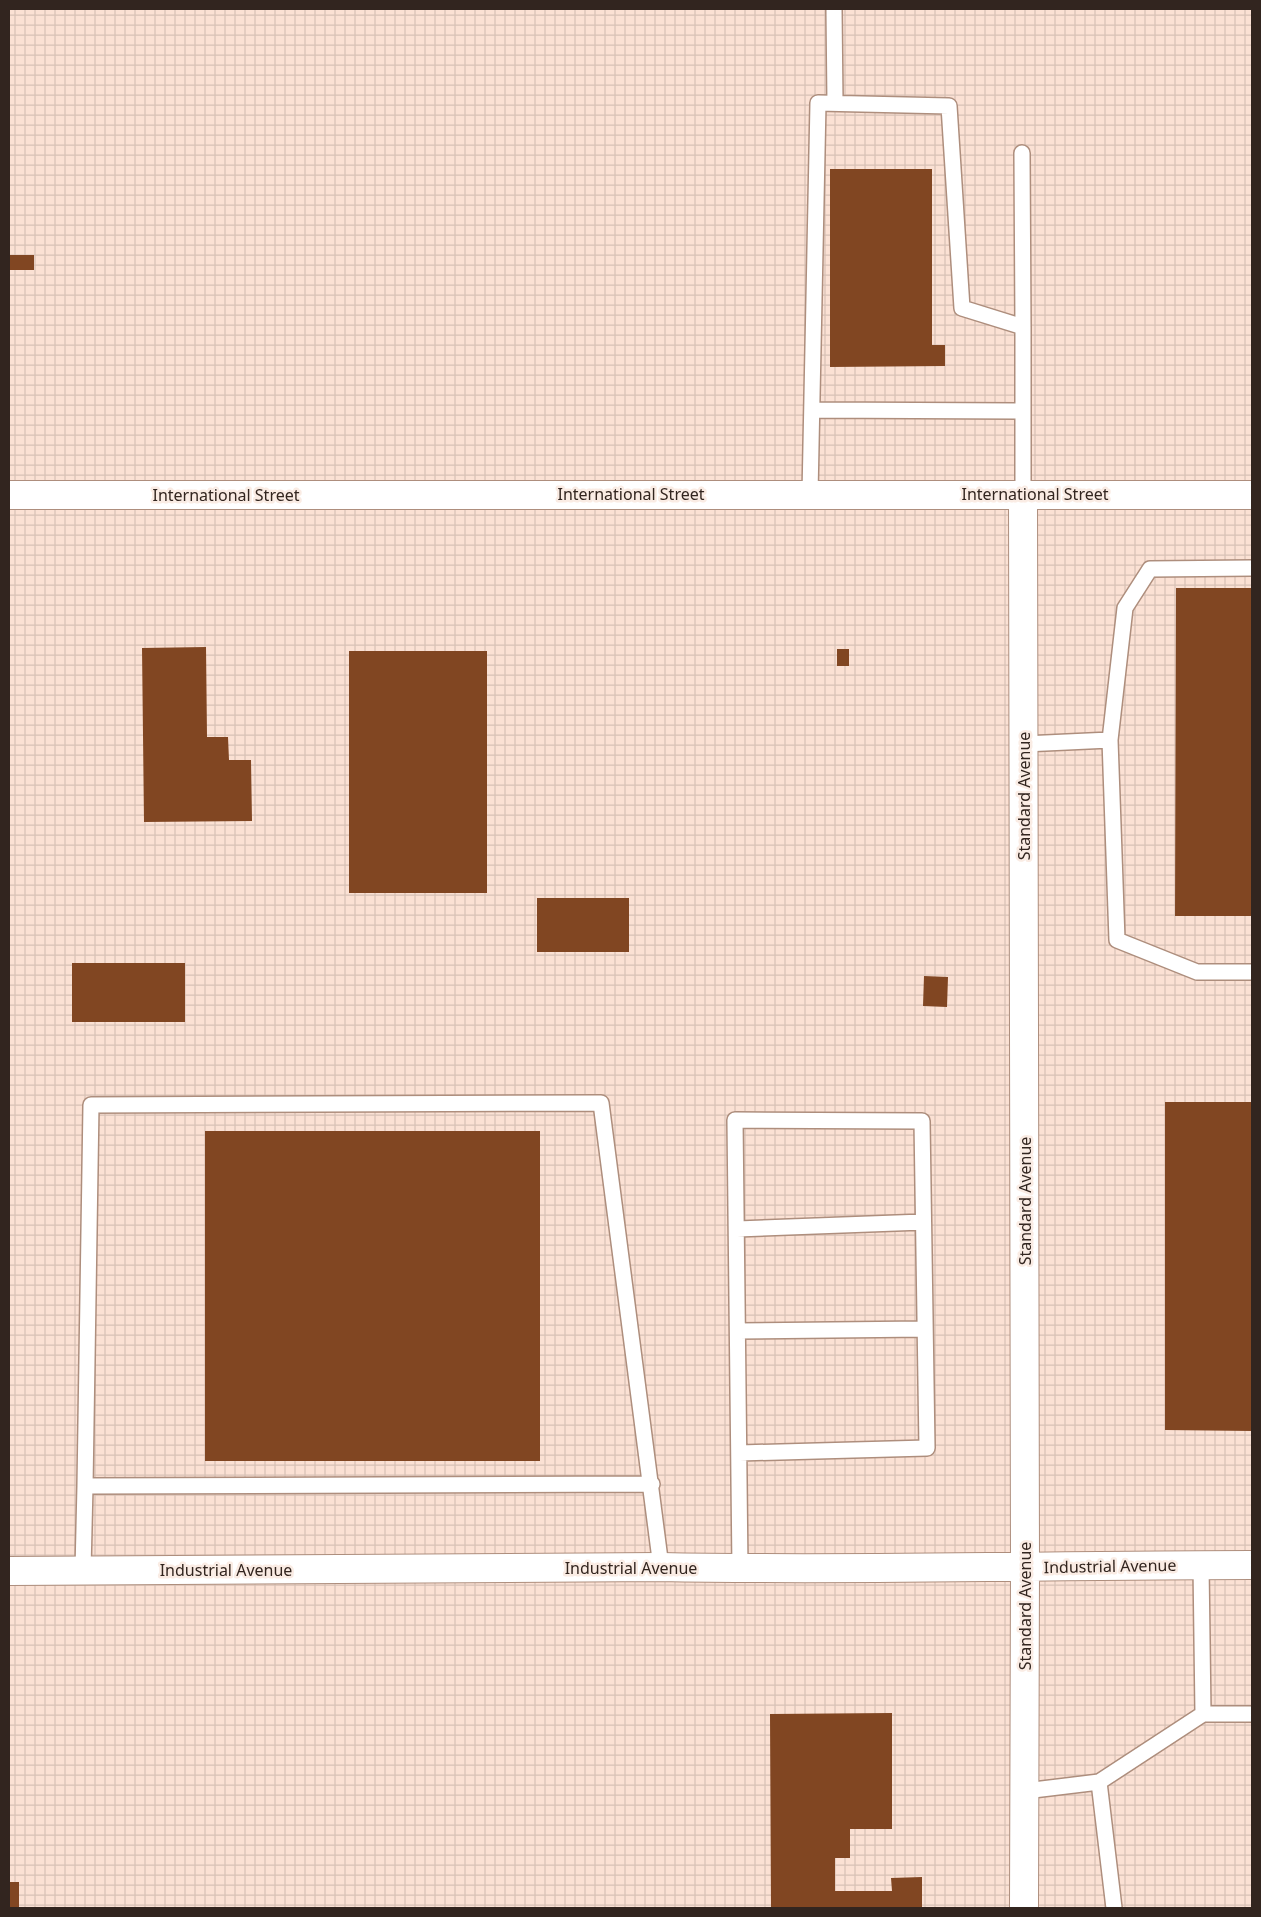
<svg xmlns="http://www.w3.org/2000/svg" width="1261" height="1917" viewBox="0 0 1261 1917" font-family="'Noto Sans',sans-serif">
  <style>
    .industrial { fill: url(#industrial-grid) }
    .building { fill: #814622 }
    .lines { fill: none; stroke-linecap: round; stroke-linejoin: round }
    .lane-casing { stroke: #ae8e7d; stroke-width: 18 }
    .street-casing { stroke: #ae8e7d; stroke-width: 30 }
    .lane { stroke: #fff; stroke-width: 15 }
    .street { stroke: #fff; stroke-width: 28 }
    .labels { text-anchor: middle; stroke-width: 5; stroke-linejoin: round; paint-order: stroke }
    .street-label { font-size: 16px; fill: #32251f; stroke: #faece4 }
  </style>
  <defs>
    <pattern id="industrial-grid" width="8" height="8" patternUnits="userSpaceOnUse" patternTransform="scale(1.25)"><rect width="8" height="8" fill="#fbe1d4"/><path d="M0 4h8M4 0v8" fill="none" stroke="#d8c1b6"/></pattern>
  </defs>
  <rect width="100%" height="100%" fill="#faece4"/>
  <path class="industrial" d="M 9,9 L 1252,9 L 1252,1908 L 9,1908 Z"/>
  <path class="building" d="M 830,169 L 932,169 L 932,345 L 945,345 L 945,366 L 830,367 Z
    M 9,255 L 34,255 L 34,270 L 9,270 Z
    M 1176,588 L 1252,588 L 1252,916 L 1175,916 Z
    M 206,647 L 207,737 L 228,737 L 229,760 L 251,760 L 252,821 L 144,822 L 142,648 Z
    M 837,649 L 849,649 L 849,666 L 837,666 Z
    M 349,651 L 487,651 L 487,893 L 349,893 Z
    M 537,898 L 629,898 L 629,952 L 537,952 Z
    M 72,963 L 185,963 L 185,1022 L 72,1022 Z
    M 924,976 L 948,977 L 947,1007 L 923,1006 Z
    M 1165,1102 L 1252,1102 L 1252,1431 L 1165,1430 Z
    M 205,1131 L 540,1131 L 540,1461 L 205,1461 Z
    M 892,1713 L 892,1829 L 850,1829 L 850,1858 L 835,1858 L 835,1891 L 892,1891 L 891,1878 L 922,1877 L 922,1908 L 771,1908 L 770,1714 Z
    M 9,1882 L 19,1882 L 19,1908 L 9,1908 Z"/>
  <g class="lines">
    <defs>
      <path id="lane" d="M 834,9 L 835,103
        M 1022,153 L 1023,327
        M 812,410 L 1023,411
        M 810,494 L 818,103 L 949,106 L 962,308 L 1023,327 L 1023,494
        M 1110,740 L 1125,608 L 1150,569 L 1252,568
        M 1024,744 L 1110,740 L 1117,940 L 1197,972 L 1252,972
        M 737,1229 L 923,1222
        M 738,1331 L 925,1329
        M 740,1453 L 927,1448 L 922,1121 L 735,1120 L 740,1569
        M 652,1484 L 85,1486 L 91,1105 L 601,1103 L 661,1567
        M 1201,1565 L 1203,1714 L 1252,1714
        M 83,1570 L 85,1486
        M 1025,1791 L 1099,1782
        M 1114,1908 L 1099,1782 L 1203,1714"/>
      <path id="street" d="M 1023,494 L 1025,1568 L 1024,1908
        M 9,495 L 1252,495
        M 9,1571 L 661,1567 C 858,1571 1055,1565 1252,1565"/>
    </defs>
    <use href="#lane" class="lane-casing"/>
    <use href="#street" class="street-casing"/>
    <use href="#lane" class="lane"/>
    <use href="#street" class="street"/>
  </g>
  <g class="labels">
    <g class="street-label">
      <text x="631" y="500">International Street</text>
      <text x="1035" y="500">International Street</text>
      <text x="226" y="501">International Street</text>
      <text transform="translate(1024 796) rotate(-90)" y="6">Standard Avenue</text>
      <text transform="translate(1025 1201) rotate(-90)" y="6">Standard Avenue</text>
      <text transform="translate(1110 1566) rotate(-1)" y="6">Industrial Avenue</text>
      <text x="631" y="1574">Industrial Avenue</text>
      <text x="226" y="1576">Industrial Avenue</text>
      <text transform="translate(1025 1606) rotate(-90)" y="6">Standard Avenue</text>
    </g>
  </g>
  <rect width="1261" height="1917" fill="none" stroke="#32251f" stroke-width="20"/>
</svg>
